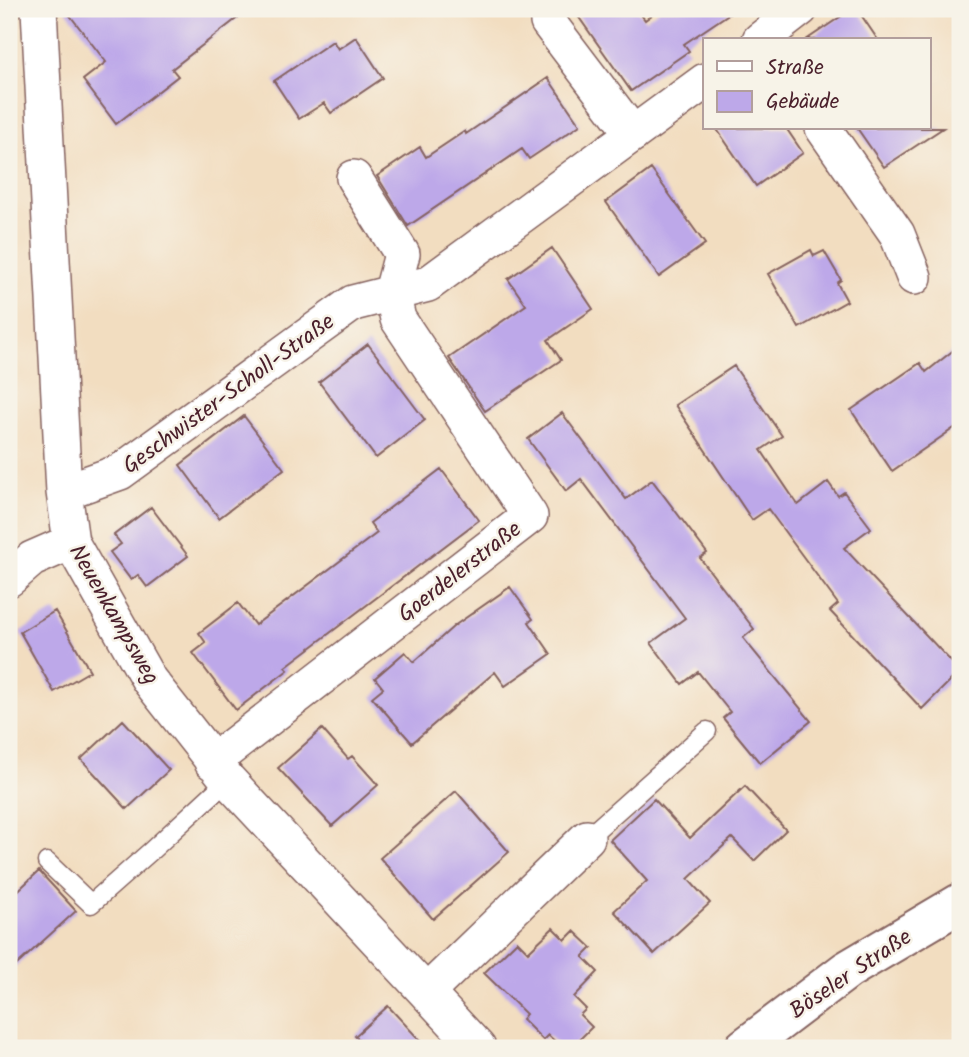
<svg xmlns="http://www.w3.org/2000/svg" width="969" height="1057" viewBox="0 0 969 1057" font-family="Kalam,sans-serif">
  <style>
    .building { fill: #bda8e9 }
    .lines { fill: none; stroke-linecap: round; stroke-linejoin: round }
    .lane-casing { stroke: #85625f; stroke-width: 21 }
    .street-casing { stroke: #85625f; stroke-width: 38 }
    .secondary-casing { stroke: #85625f; stroke-width: 42 }
    .lane { stroke: #fff; stroke-width: 18 }
    .street { stroke: #fff; stroke-width: 35 }
    .secondary { stroke: #fff; stroke-width: 38 }
    .labels { text-anchor: middle; stroke-width: 5; stroke-linejoin: round; paint-order: stroke }
    .street-label { font-size: 23px; fill: #4a1f2b; stroke: #f7f3e8 }
  </style>
  <rect width="100%" height="100%" fill="#f7f3e8"/>
  <filter id="ink" filterUnits="userSpaceOnUse"><feTurbulence type="fractalNoise" baseFrequency=".0143" numOctaves="2"/><feDisplacementMap in="SourceGraphic" scale="14" xChannelSelector="R" yChannelSelector="G"/><feConvolveMatrix kernelMatrix="1 2 1 2 8 2 1 2 1" color-interpolation-filters="sRGB"/></filter>
  <filter id="wash" filterUnits="userSpaceOnUse"><feTurbulence type="fractalNoise" baseFrequency=".00686" numOctaves="4" result="noise"/><feDisplacementMap in="SourceGraphic" scale="28" xChannelSelector="R" yChannelSelector="G"/><feGaussianBlur stdDeviation="1.57" result="paint"/><feColorMatrix in="noise" values="0 0 0 0 0 0 0 0 0 0 0 0 0 0 0 0 0 1.4 0 .05"/><feComposite in="paint" operator="in"/></filter>
  <g filter="url(#wash)">
    <rect width="100%" height="100%" fill="#f2ddc0"/>
    <g id="blocks">
      <path class="building" d="M 65,9 L 249,9 L 172,69 L 178,76 L 116,124 L 83,80 L 106,62 Z
        M 573,9 L 637,9 L 645,20 L 660,9 L 736,9 L 684,44 L 689,51 L 631,91 Z
        M 852,9 L 857,9 L 878,40 L 806,40 Z
        M 356,37 L 383,78 L 331,113 L 324,103 L 299,119 L 274,81 L 333,41 L 338,49 Z
        M 548,78 L 580,125 L 529,159 L 522,149 L 408,226 L 377,176 L 420,147 L 426,157 L 465,131 L 466,134 Z
        M 716,128 L 786,128 L 803,153 L 756,186 Z
        M 857,128 L 943,128 L 884,167 Z
        M 651,169 L 705,244 L 659,277 L 606,202 Z
        M 552,248 L 593,309 L 548,340 L 561,360 L 485,411 L 449,358 L 526,305 L 508,279 Z
        M 811,250 L 814,256 L 824,251 L 841,280 L 837,283 L 847,301 L 799,328 L 768,274 Z
        M 368,344 L 425,420 L 376,458 L 319,382 Z
        M 960,345 L 960,424 L 892,471 L 851,410 L 920,363 L 926,372 Z
        M 734,366 L 782,436 L 761,450 L 798,505 L 828,482 L 838,496 L 844,492 L 871,528 L 844,548 L 960,671 L 922,709 L 830,611 L 838,604 L 768,509 L 752,520 L 675,405 Z
        M 562,413 L 626,499 L 652,480 L 707,553 L 700,558 L 754,629 L 743,638 L 811,721 L 760,763 L 723,718 L 730,712 L 698,672 L 682,684 L 651,643 L 685,618 L 581,479 L 566,491 L 528,439 Z
        M 244,416 L 284,469 L 219,518 L 180,465 Z
        M 441,469 L 479,520 L 285,667 L 288,670 L 236,710 L 193,653 L 206,643 L 199,633 L 238,603 L 255,625 L 377,533 L 370,523 Z
        M 151,507 L 188,556 L 147,587 L 138,575 L 131,580 L 110,552 L 121,544 L 114,535 Z
        M 510,587 L 533,619 L 529,622 L 551,654 L 505,686 L 495,672 L 412,743 L 372,697 L 383,688 L 375,678 L 405,652 L 414,662 L 454,626 Z
        M 55,611 L 90,671 L 54,692 L 20,632 Z
        M 123,720 L 169,770 L 127,809 L 81,759 Z
        M 322,729 L 348,759 L 352,756 L 378,785 L 332,826 L 278,768 Z
        M 745,786 L 786,830 L 754,861 L 732,838 L 688,879 L 710,903 L 654,954 L 614,911 L 647,881 L 610,840 L 654,799 L 690,838 Z
        M 456,791 L 509,852 L 433,919 L 380,858 Z
        M 39,871 L 76,911 L 9,972 L 9,899 Z
        M 553,928 L 565,940 L 574,931 L 592,948 L 583,957 L 598,972 L 574,997 L 586,1009 L 580,1015 L 592,1027 L 571,1048 L 562,1048 L 548,1035 L 543,1040 L 522,1019 L 526,1014 L 484,973 L 517,941 L 528,952 Z
        M 388,1006 L 427,1048 L 367,1048 L 355,1036 Z"/>
    </g>
  </g>
  <g filter="url(#ink)">
    <use href="#blocks" fill-opacity="0" stroke="#85625f" stroke-width="2"/>
    <g class="lines">
      <defs>
        <path id="lane" d="M 587,838 L 707,731
          M 47,862 L 91,904 L 151,851 L 228,780"/>
        <path id="street" d="M 39,9 L 64,492 L 71,542 L 149,680 L 228,780 L 478,1048
          M 548,22 L 633,134
          M 760,40 L 800,9
          M 823,128 L 897,234 L 914,277
          M 64,492 L 120,472 L 353,303 L 428,284 L 705,81
          M 9,579 L 32,559 L 71,542
          M 212,762 L 530,516 L 398,319 L 392,292 L 402,254 L 354,178
          M 427,992 L 587,838"/>
        <path id="secondary" d="M 744,1048 L 847,970 L 960,903"/>
      </defs>
      <use href="#lane" class="lane-casing"/>
      <use href="#street" class="street-casing"/>
      <use href="#secondary" class="secondary-casing"/>
      <use href="#lane" class="lane"/>
      <use href="#street" class="street"/>
      <use href="#secondary" class="secondary"/>
    </g>
  </g>
  <g class="labels">
    <g class="street-label">
      <text transform="translate(228 393) rotate(-36)" y="8">Geschwister-Scholl-Straße</text>
      <text transform="translate(459 571) rotate(-38)" y="8">Goerdelerstraße</text>
      <text transform="translate(115 614) rotate(60)" y="8">Neuenkampsweg</text>
      <text transform="translate(850 973) rotate(-34)" y="8">Böseler Straße</text>
    </g>
  </g>
  <rect width="969" height="1057" fill="none" stroke="#f7f3e8" stroke-width="35"/>
  <rect x="703" y="38" width="228" height="91" fill="#f7f3e8" stroke="#b29e9c" stroke-width="2"/>
  <rect x="717" y="61" width="35" height="10" fill="#ffffff" stroke="#b29e9c" stroke-width="2"/>
  <text x="766" y="74" font-size="21" fill="#4a1f2b">Straße</text>
  <rect x="717" y="91" width="35" height="21" fill="#bda8e9" stroke="#b29e9c" stroke-width="2"/>
  <text x="766" y="108" font-size="21" fill="#4a1f2b">Gebäude</text>
</svg>
